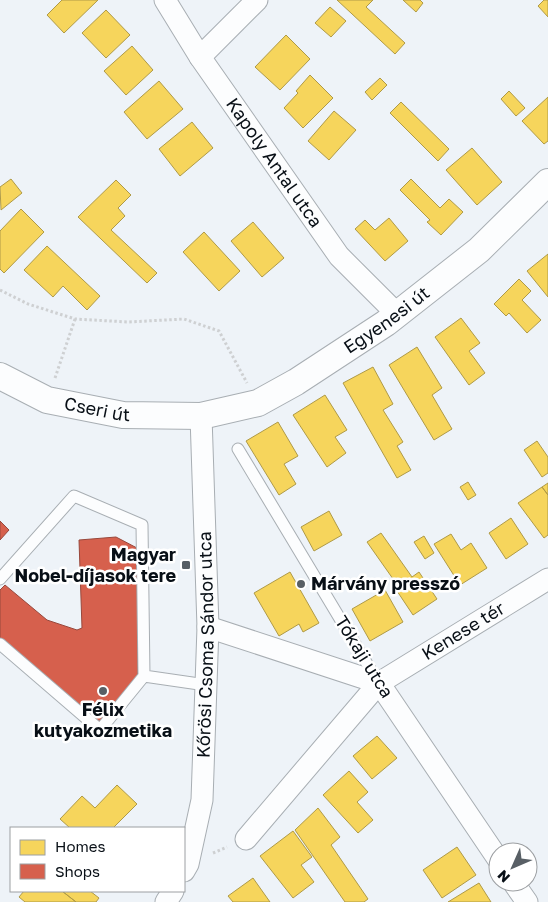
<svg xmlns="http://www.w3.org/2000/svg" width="548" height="902" viewBox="0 0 548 902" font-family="'Golos Text',sans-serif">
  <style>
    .homes { fill: #f6d55c; stroke: #af9a47 }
    .shops { fill: #d6604d; stroke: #98483c }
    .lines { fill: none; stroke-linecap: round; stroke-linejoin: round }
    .service-casing { stroke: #a8aeb3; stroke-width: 13 }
    .minor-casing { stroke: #a8aeb3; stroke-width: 23 }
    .tertiary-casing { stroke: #a8aeb3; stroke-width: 28 }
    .path { stroke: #ced0d2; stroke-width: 3; stroke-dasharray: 2.5 2.5; stroke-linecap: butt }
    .service { stroke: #fcfdfe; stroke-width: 11 }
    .minor { stroke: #fcfdfe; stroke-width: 21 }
    .tertiary { stroke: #fcfdfe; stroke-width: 26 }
    .poi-dot { fill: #585f65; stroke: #fff; stroke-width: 2 }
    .labels { text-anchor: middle; stroke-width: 5; stroke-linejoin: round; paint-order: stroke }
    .street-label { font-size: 18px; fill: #080f16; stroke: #fff }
    .poi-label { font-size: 18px; font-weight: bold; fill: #080f16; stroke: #fff; text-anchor: end }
  </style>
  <rect width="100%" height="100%" fill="#eef3f8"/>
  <path class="homes" d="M 62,0 L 98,0 L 64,33 L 47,15 Z
    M 337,0 L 373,0 L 366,7 L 405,43 L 395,54 Z
    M 403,0 L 420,0 L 423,3 L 416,12 Z
    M 544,0 L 548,0 L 548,17 L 538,6 Z
    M 330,7 L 346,21 L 331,37 L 315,23 Z
    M 106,10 L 130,35 L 106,58 L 82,33 Z
    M 286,35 L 310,59 L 280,90 L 255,67 Z
    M 132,46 L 153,70 L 126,95 L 104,71 Z
    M 310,75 L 333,98 L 303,128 L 284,108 L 298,93 L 296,91 Z
    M 380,78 L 387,85 L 372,100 L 365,92 Z
    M 159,81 L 183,109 L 147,139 L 124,112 Z
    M 509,91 L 525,108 L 516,116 L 501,99 Z
    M 548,97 L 548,141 L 544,144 L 522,121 Z
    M 401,102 L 449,149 L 438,161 L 390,113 Z
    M 334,111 L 356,130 L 329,160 L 308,141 Z
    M 192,122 L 213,148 L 180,176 L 159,149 Z
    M 472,148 L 502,182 L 477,205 L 446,170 Z
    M 11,179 L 22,193 L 1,210 L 0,187 Z
    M 411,179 L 440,208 L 449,199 L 463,212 L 441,235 L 427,222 L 430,220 L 400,190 Z
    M 116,180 L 131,195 L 118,208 L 125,216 L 111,230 L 157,273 L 147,283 L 78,217 Z
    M 21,209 L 44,232 L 4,273 L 0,269 L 0,231 Z
    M 389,218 L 408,241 L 385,261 L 355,229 L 365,220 L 375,230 Z
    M 253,222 L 284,258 L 262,277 L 231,241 Z
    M 204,232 L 240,271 L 219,291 L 183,252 Z
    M 47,246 L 100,296 L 87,310 L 63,286 L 53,297 L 24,270 Z
    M 548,254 L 548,297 L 527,271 Z
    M 519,279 L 531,291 L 522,300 L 541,320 L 527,333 L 509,313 L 506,316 L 494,304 Z
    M 461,318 L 480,343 L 469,351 L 485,373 L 469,385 L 435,337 Z
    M 417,347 L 442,388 L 432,395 L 452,429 L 434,440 L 389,365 Z
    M 373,367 L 393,404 L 383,410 L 403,442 L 397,446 L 411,470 L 397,478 L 343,383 Z
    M 325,395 L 347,430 L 335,437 L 346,453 L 327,467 L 293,415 Z
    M 278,422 L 298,456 L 284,464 L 296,484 L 279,495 L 246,441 Z
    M 537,441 L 548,457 L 548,473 L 542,477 L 524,450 Z
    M 468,482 L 476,495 L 468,500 L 460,487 Z
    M 548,483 L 548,495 L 542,487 Z
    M 542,487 L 548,495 L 548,535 L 544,538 L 518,503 Z
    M 329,511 L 342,535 L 314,551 L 301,527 Z
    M 511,518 L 528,544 L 506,559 L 489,533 Z
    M 381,533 L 412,577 L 419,572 L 437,599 L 413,615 L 395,588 L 398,586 L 367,542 Z
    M 451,534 L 461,550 L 471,543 L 487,568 L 460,585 L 434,544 Z
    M 424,536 L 434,553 L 425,559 L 414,542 Z
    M 290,572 L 319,623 L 303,632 L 299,624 L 279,636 L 254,593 Z
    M 385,590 L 403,622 L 370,641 L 352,609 Z
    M 377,736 L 397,758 L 372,779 L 353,756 Z
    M 349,771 L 368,792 L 357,802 L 373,820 L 358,833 L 323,795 Z
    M 117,785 L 137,804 L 114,827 L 115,828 L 70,828 L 60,819 L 82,796 L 95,808 Z
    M 318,808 L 340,837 L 331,845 L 368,899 L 364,902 L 345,902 L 295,830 Z
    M 293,831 L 312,857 L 301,865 L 314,882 L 293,898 L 260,856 Z
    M 457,847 L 476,875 L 442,898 L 423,870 Z
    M 253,878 L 270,902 L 233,902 L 228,896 Z
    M 479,883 L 491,902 L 448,902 Z
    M 24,891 L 62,891 L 76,902 L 25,902 L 19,897 Z
    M 62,891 L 90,891 L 99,898 L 96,902 L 76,902 Z"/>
  <path class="shops" d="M 0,521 L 9,530 L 0,540 Z
    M 116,537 L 137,548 L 138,676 L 98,723 L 0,640 L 0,590 L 5,585 L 47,620 L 77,630 L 82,628 L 79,540 Z"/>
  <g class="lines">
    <defs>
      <path id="service" d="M 238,449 L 378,682
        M 0,579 L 74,496 L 142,525 L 144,676 L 100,730 L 0,644
        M 144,676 L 206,685"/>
      <g id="minor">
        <path id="s1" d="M 165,0 L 200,57 L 339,256 L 397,314"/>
        <path d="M 200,57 L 257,0"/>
        <path d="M 208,627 L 379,683"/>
        <path d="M 379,683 L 498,859"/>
        <path id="s2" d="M 246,839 L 379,683 L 548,579"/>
        <path id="s3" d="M 184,871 L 188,864 L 202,800 L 208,627 L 201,416"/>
        <path d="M 513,882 L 527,902"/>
        <path d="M 166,902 L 173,891"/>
      </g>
      <g id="tertiary">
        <path id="s4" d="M 0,376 L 47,400 L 123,415 L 201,416 L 258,403 L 296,382 L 386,323 L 479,250 L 548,182"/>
      </g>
    </defs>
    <use href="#service" class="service-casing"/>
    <use href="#minor" class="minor-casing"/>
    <use href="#tertiary" class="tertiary-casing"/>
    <path class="path" d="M 0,290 L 28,304 L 75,319 L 128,322 L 184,319 L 219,331 L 247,383
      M 55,378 L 75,319
      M 213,853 L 227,847"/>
    <use href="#service" class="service"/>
    <use href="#minor" class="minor"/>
    <use href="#tertiary" class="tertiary"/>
  </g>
  <g class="poi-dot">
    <rect x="181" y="560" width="10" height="10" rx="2.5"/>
    <circle cx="301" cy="584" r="5"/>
    <circle cx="103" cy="691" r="5"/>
  </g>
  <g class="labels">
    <g class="street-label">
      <text dy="6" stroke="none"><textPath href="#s1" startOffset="196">Kapoly Antal utca</textPath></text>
      <text dy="6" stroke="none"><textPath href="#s4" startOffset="420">Egyenesi út</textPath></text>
      <text dy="6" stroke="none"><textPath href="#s4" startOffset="104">Cseri út</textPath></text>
      <text dy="6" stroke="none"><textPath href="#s2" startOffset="304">Kenese tér</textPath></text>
      <text dy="6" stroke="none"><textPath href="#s3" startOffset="229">Kőrösi Csoma Sándor utca</textPath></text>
      <text transform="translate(364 657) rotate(58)" y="6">Tókaji utca</text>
    </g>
    <g class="poi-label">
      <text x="176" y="561">Magyar<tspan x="176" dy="21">Nobel-díjasok tere</tspan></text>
      <text x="311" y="590" text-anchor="start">Márvány presszó</text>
      <text x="103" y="716" text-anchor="middle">Félix<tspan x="103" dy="21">kutyakozmetika</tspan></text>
    </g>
  </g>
  <rect x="10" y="827" width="175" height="65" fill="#ffffff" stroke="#9c9fa2"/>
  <rect x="20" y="840" width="25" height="15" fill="#f6d55c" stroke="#9c9fa2"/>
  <text x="55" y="852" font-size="15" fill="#080f16">Homes</text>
  <rect x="20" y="864" width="25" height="15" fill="#d6604d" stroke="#9c9fa2"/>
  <text x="55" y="877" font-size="15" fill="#080f16">Shops</text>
  <g transform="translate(513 867) rotate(225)"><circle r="24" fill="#ffffff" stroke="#9c9fa2"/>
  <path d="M0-4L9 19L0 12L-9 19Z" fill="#585f65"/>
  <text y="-8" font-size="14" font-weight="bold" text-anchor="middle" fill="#080f16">N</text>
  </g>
</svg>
